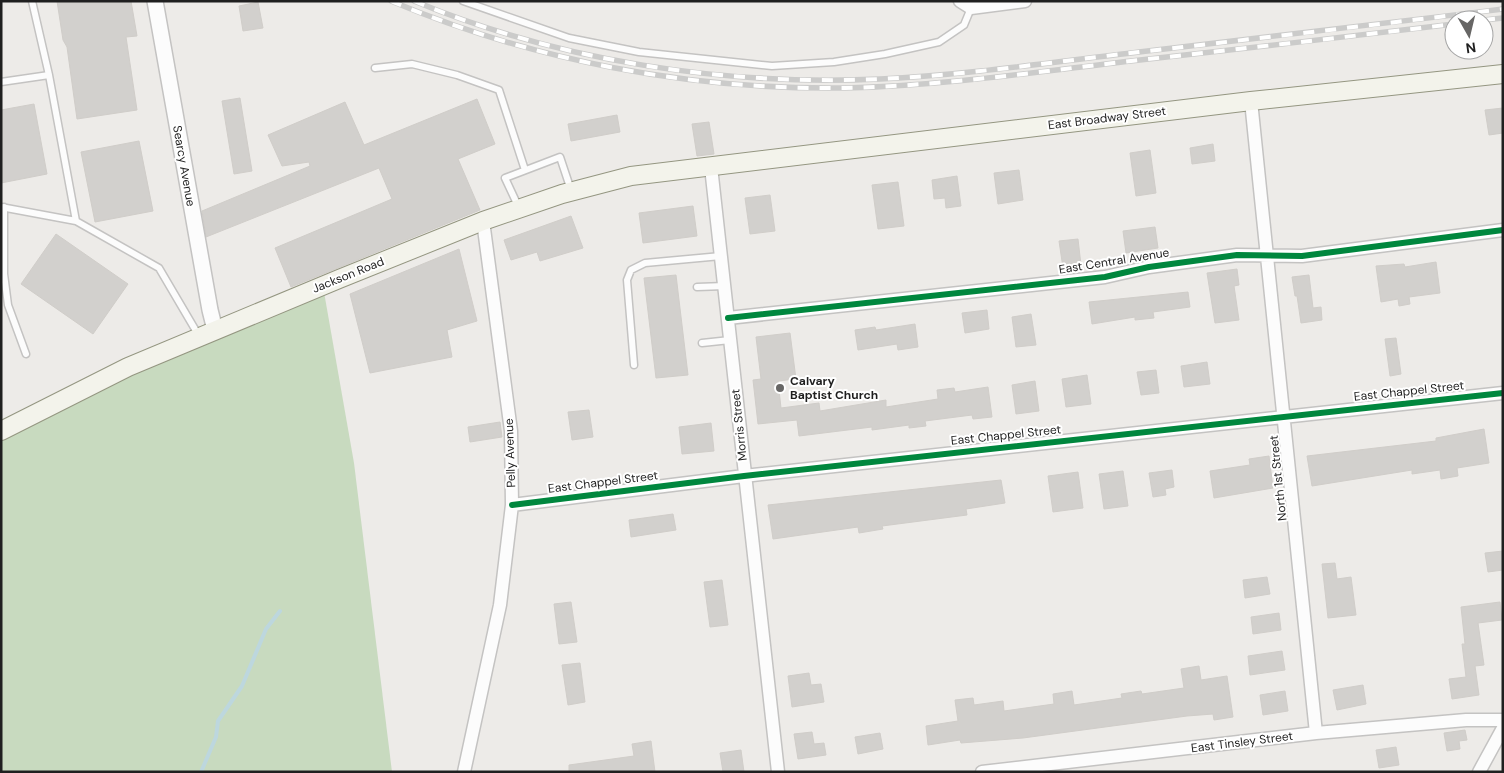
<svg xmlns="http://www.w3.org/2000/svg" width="1504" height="773" viewBox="0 0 1504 773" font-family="'DM Sans',sans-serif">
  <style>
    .forest { fill: #c8dabf }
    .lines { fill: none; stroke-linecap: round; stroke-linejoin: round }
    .stream { stroke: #bdd7de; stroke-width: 4 }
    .building { fill: #d2d0cd; stroke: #d0cdc9 }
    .service-casing { stroke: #c4c3c2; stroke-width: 9 }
    .minor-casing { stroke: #c4c3c2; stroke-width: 15 }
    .tertiary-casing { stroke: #c4c3c2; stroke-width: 18 }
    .secondary-casing { stroke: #949681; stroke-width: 20 }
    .service { stroke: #fcfcfc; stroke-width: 6 }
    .minor { stroke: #fcfcfc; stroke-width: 12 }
    .tertiary { stroke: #fcfcfc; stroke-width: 15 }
    .secondary { stroke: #f3f3eb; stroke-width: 18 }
    .rail-casing { stroke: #cbcbca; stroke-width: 5.5 }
    .rail { stroke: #fff; stroke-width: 4; stroke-dasharray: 11; stroke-linecap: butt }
    .cycleway-casing { stroke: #fff; stroke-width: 9 }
    .cycleway { stroke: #00873e; stroke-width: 6 }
    .poi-dot { fill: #676665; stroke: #fff; stroke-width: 2 }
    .labels { text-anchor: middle; stroke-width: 4; stroke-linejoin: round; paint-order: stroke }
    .street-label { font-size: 12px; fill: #1f1f1f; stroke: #fff }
    .poi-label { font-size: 12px; font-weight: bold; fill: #1f1f1f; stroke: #fff; text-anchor: start }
  </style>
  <rect width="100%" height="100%" fill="#edebe8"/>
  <path class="forest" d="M 324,292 L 354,463 L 392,772 L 1,772 L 1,438 L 13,424 Z"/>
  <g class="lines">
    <path class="stream" d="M 201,772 L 216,737 L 218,721 L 242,686 L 266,629 L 280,611"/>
  </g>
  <path class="building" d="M 57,1 L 131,1 L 137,36 L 126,37 L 137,110 L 77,119 L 67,47 L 63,40 Z
    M 258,2 L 263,28 L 243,31 L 239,6 Z
    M 240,98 L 252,171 L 234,174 L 222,101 Z
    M 477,99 L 495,144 L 458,159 L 480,210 L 291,287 L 275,248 L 392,199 L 379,168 L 206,237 L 202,211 L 310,166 L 309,162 L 282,166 L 268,135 L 345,102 L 364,145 Z
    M 34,104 L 47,174 L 1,183 L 1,110 Z
    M 1503,108 L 1503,133 L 1489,135 L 1485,110 Z
    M 617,115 L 620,132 L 571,141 L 568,124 Z
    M 709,122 L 714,154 L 697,156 L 692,124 Z
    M 139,141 L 153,211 L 95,222 L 81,152 Z
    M 1213,144 L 1215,161 L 1192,164 L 1190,148 Z
    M 1150,150 L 1156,193 L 1136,196 L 1130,153 Z
    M 1019,170 L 1023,200 L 998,204 L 994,173 Z
    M 957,176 L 961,206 L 946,208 L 945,198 L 934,199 L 932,180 Z
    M 898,182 L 904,226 L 878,229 L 872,185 Z
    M 770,195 L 775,231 L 750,234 L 745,198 Z
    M 693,206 L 697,236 L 643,243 L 639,213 Z
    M 571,216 L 583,248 L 540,261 L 537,252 L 511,260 L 504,240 Z
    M 1155,227 L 1158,248 L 1126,253 L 1123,231 Z
    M 56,234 L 128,284 L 93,334 L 21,284 Z
    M 1078,239 L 1081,265 L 1063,268 L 1059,241 Z
    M 459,249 L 477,321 L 447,330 L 452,357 L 370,373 L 350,294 Z
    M 1436,262 L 1440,293 L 1409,297 L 1410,304 L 1399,306 L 1398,299 L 1381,302 L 1376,266 L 1404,264 L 1405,267 Z
    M 1237,269 L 1239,285 L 1234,286 L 1239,320 L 1215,323 L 1207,273 Z
    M 676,275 L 688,375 L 656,378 L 644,278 Z
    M 1309,275 L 1313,308 L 1321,307 L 1322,320 L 1301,323 L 1297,296 L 1295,296 L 1292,277 Z
    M 1188,292 L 1190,307 L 1153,312 L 1154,318 L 1135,320 L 1135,317 L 1092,324 L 1089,302 Z
    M 987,310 L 989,329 L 965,333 L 962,313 Z
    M 1031,314 L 1036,345 L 1016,347 L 1012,317 Z
    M 915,324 L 918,347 L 898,350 L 897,344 L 858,350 L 855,330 L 875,327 L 876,330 Z
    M 790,333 L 796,379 L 778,381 L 781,408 L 819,403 L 820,411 L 886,400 L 886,407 L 938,399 L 937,390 L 954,388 L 955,392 L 988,387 L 992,417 L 973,419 L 972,415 L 925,421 L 926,426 L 909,428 L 909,425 L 872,430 L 872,427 L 799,436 L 797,420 L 758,424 L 753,380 L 761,379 L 756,337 Z
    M 1396,338 L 1401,374 L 1390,376 L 1385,339 Z
    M 1207,362 L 1210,384 L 1184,387 L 1181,366 Z
    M 1156,370 L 1159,393 L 1141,395 L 1137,372 Z
    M 1087,375 L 1091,404 L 1066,407 L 1062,379 Z
    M 1035,381 L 1039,411 L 1016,414 L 1012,385 Z
    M 589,410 L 593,437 L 572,440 L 568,412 Z
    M 500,422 L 502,437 L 470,442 L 468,427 Z
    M 711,423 L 714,451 L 682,454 L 679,427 Z
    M 1484,429 L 1489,463 L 1457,468 L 1458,476 L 1441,479 L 1440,470 L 1412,474 L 1412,470 L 1312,486 L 1307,456 L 1436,441 L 1436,438 Z
    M 1269,456 L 1273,488 L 1214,498 L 1210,471 L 1250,465 L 1249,459 Z
    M 1172,470 L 1174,487 L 1165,489 L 1166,495 L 1153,497 L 1149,473 Z
    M 1123,471 L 1128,506 L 1104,509 L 1099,474 Z
    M 1078,472 L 1083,508 L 1053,512 L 1048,476 Z
    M 1001,480 L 1005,503 L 966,509 L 967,515 L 882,526 L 883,529 L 859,533 L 858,527 L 773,539 L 768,505 Z
    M 673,514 L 676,530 L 631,537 L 629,520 Z
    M 1503,551 L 1503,570 L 1488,572 L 1485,553 Z
    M 1335,563 L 1337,579 L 1351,577 L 1356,615 L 1328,618 L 1322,564 Z
    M 1267,577 L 1270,594 L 1245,598 L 1243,580 Z
    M 722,580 L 728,625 L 710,627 L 704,582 Z
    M 571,602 L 577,642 L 559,644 L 554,604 Z
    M 1500,602 L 1502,620 L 1478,623 L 1484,665 L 1475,666 L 1479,695 L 1452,699 L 1449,679 L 1466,677 L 1462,644 L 1465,644 L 1461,607 Z
    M 1279,613 L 1281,630 L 1253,634 L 1251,617 Z
    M 1282,651 L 1285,670 L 1250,675 L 1248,656 Z
    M 580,663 L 585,702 L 568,705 L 562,665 Z
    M 1199,666 L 1201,680 L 1227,676 L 1233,717 L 1214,720 L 1213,714 L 1187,716 L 1023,738 L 961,743 L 960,740 L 928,745 L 926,726 L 958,721 L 955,700 L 973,698 L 974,705 L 1003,701 L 1004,711 L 1054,704 L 1053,694 L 1072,691 L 1074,705 L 1122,698 L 1121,694 L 1141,691 L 1142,694 L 1184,688 L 1181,669 Z
    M 809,673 L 811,685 L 821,684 L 824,702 L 792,707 L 788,676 Z
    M 1363,685 L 1366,704 L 1337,710 L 1333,690 Z
    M 1285,691 L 1288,711 L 1263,715 L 1260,695 Z
    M 1465,730 L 1467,740 L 1459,741 L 1460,749 L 1447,751 L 1444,733 Z
    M 812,732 L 814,744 L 824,743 L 826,755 L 798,759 L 794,734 Z
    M 880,733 L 883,749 L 858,754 L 855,737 Z
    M 651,741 L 655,772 L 569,772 L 569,765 L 634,756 L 632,744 Z
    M 1396,747 L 1399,765 L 1379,768 L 1376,750 Z
    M 741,750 L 744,772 L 723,772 L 720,753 Z"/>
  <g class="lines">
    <defs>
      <path id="service" d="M 32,1 L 49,75 L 76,221 L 159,268 L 199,336
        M 463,1 L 569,38 L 639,52 L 772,66 L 834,62 L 885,54 L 939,42 L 964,25 L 971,8
        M 375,68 L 412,64 L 457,75 L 499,90 L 525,170
        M 1,82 L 49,75
        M 1,207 L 76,221
        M 4,207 L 4,274 L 8,305 L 26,354
        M 519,208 L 505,178 L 560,157 L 571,190
        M 697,287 L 725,286
        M 702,343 L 730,340
        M 634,365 L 627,280 L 631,270 L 645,263 L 721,256"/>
      <path id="minor" d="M 960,1 L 971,8 L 1025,1
        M 1251,101 L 1316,733
        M 711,167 L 778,772
        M 728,318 L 1105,277 L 1149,267 L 1237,255 L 1302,256 L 1503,230
        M 512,505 L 744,476 L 1503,393
        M 464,772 L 500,605 L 512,505 L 511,431 L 483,221
        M 982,772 L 1316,733 L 1466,720 L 1503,720
        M 1479,772 L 1503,728"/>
      <path id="tertiary" d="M 155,1 L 210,310 L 215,330"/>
      <path id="secondary" d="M 1,431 L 128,367 L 339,279 L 483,221 L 562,194 L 631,176 L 1251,101 L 1503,74"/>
    </defs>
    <use href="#service" class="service-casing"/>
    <use href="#minor" class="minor-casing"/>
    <use href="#tertiary" class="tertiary-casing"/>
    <use href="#secondary" class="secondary-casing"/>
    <use href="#service" class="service"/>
    <use href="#minor" class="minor"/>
    <use href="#tertiary" class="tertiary"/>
    <use href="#secondary" class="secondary"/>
    <defs>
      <path id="rail" d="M 391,1 C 534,61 690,90 845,88 C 941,86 1036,72 1131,61 C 1239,49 1346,37 1454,24
        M 414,1 C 559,61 724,86 880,79 C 967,75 1053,62 1139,52 C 1261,38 1382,24 1503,9
        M 1484,20 L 1503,18"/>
    </defs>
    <use href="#rail" class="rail-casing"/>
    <use href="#rail" class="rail"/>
    <defs>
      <path id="cycleway" d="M 728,318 L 1105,277 L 1149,267 L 1237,255 L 1302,256 L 1503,230
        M 512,505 L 744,476 L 1503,393"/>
    </defs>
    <use href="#cycleway" class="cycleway-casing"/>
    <use href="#cycleway" class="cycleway"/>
  </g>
  <circle class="poi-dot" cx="780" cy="388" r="5"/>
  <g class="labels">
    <g class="street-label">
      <text transform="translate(1107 118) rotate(-7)" y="4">East Broadway Street</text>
      <text transform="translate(184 166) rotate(80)" y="4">Searcy Avenue</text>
      <text transform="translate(1114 261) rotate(-9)" y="4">East Central Avenue</text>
      <text transform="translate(348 275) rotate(-22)" y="4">Jackson Road</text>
      <text transform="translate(1409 391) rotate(-6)" y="4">East Chappel Street</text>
      <text transform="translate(739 425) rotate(-96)" y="4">Morris Street</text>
      <text transform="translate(1006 435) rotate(-6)" y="4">East Chappel Street</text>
      <text transform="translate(510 453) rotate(-92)" y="4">Pelly Avenue</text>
      <text transform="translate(1278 478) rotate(-96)" y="4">North 1st Street</text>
      <text transform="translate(603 482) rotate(-7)" y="4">East Chappel Street</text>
      <text transform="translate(1242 742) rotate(-7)" y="4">East Tinsley Street</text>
    </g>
    <g class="poi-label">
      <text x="790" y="385">Calvary<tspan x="790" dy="14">Baptist Church</tspan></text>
    </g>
  </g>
  <rect width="1504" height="773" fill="none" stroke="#1f1f1f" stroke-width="5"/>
  <g transform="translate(1469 35) rotate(172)"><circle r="24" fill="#ffffff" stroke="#a5a5a5"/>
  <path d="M0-4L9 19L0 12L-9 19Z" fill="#676665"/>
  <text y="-8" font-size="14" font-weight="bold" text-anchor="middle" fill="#1f1f1f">N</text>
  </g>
</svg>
